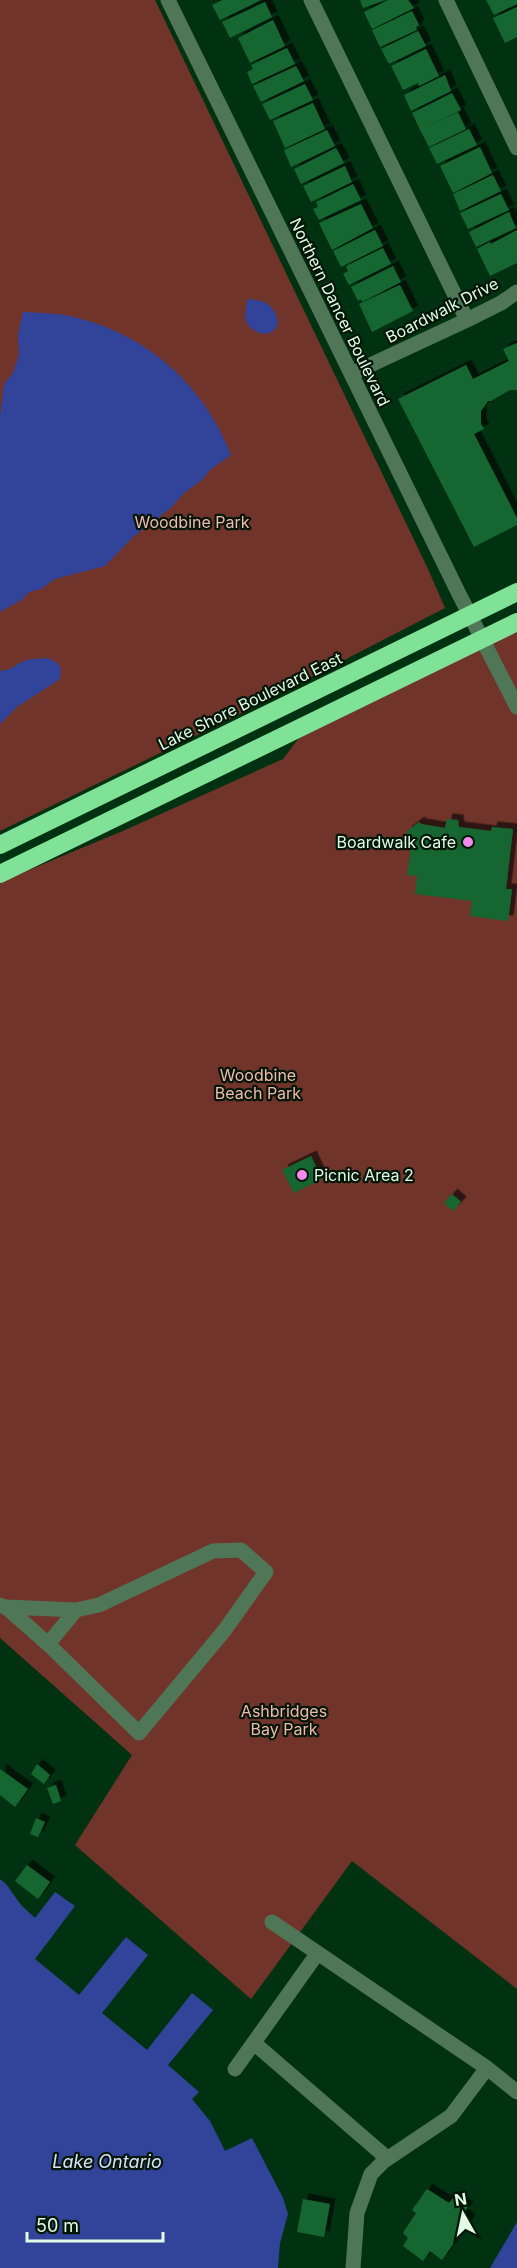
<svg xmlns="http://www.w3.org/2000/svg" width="517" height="2268" viewBox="0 0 517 2268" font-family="Inter,sans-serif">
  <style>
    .green { fill: #70342b }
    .water { fill: #324499 }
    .building { fill: #156631; filter: url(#shadow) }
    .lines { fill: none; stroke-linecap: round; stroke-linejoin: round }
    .minor { stroke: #507658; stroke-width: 15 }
    .highway { stroke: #80e297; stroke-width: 18 }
    .poi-dot { fill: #f689ed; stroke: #031607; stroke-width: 2 }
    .labels { text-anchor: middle; stroke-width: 4.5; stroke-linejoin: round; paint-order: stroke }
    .street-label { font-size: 16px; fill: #e1fbe5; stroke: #031607 }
    .park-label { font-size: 16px; fill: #f1b8ae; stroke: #031607 }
    .poi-label { font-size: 16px; fill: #e1fbe5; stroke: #031607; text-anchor: end }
    .water-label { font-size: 18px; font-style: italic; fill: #d7e0f8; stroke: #031607 }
  </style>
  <defs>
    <filter id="shadow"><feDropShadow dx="5.5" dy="-5.5" stdDeviation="0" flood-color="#0009"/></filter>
  </defs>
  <rect width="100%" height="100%" fill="#003211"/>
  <path class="green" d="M 0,0 L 155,0 L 428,569 L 445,608 L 228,720 L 0,831 Z
    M 517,631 L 517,1989 L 352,1861 L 251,1999 L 75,1845 L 132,1755 L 0,1638 L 0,882 L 125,830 L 283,759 L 299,738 Z"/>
  <path class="water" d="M 247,299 C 254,300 260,300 266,303 C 274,308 283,322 274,330 C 265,339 247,330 245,318 C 245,312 247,305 247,299 Z
    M 23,312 C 41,313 60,313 78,318 C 149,336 205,387 231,455 L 211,469 L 202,480 L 184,493 L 172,507 L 133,537 L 105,566 L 55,579 L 41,589 L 29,592 L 23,599 L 0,612 L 0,417 L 4,384 L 13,373 L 19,354 L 18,335 Z
    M 47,658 L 56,662 L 61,668 L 60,679 L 17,707 L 0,724 L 0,671 C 15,669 11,667 22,662 C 30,658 39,659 47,658 Z
    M 0,1879 L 6,1884 L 21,1905 L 35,1918 L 55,1892 L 75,1906 L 35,1959 L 79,1995 L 126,1937 L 148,1955 L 102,2013 L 147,2050 L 192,1993 L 213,2010 L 168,2065 L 199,2092 L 192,2099 L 210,2121 L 225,2151 L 252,2138 L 283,2198 L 288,2214 L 280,2243 L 278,2268 L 0,2268 Z
    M 517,2222 L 517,2268 L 490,2268 Z"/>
  <path class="building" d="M 222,0 L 261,0 L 220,20 L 212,5 Z
    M 360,0 L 386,0 L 363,8 Z
    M 388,0 L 408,0 L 414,8 L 372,29 L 364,12 Z
    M 486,0 L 517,0 L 517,4 L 494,15 Z
    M 265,2 L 272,17 L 230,38 L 222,22 Z
    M 517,7 L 517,37 L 505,43 L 493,18 Z
    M 412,11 L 419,25 L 416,27 L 417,30 L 380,47 L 372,30 Z
    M 273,20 L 285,46 L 250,63 L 238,38 Z
    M 418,31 L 426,46 L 389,64 L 381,49 Z
    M 287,48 L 295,64 L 252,84 L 247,72 L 253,69 L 251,65 Z
    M 426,49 L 439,76 L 419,86 L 418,83 L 403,90 L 391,66 Z
    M 296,66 L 304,81 L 261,102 L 253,86 Z
    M 445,75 L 451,91 L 411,111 L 404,95 Z
    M 305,84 L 313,100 L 270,120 L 262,104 Z
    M 452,93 L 461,110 L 420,130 L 412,113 Z
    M 313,103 L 325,129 L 285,148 L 273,121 Z
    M 458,112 L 466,129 L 429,147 L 420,130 Z
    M 469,129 L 477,145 L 437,164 L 429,148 Z
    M 327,130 L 335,146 L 291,167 L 284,150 Z
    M 480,147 L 492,173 L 453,193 L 440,166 Z
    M 336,148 L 344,163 L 301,184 L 294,169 Z
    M 345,166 L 352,182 L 311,202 L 303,186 Z
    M 493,175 L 501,191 L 460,211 L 453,194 Z
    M 353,184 L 361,200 L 319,220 L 313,209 L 318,207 L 316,202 Z
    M 501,194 L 509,210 L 468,229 L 460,213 Z
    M 361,204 L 373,228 L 332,250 L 319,223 Z
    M 509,212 L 516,228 L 476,247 L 469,232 Z
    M 375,230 L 383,246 L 341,267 L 333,251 Z
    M 517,230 L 517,263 L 490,276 L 477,249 L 490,242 L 491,244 Z
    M 383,248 L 391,264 L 349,285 L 343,274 L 348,271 L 346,266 Z
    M 393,266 L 401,282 L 362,302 L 361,299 L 358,301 L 351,287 Z
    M 400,285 L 413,311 L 372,332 L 359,304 Z
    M 517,343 L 517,390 L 510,390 L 491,401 L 488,401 L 481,411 L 481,424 L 484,429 L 474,434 L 517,518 L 517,525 L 474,547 L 398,399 L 466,365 L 473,379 L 509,361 L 503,349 Z
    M 447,819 L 458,820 L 459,827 L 491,831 L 492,827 L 513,829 L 506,889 L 512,889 L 508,921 L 470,916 L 472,901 L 415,894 L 417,876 L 407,875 L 412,840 L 406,832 L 419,822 L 421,824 L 445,828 Z
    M 311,1156 L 322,1179 L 294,1193 L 282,1170 Z
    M 452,1194 L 461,1202 L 453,1211 L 444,1203 Z
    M 37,1764 L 50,1775 L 44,1784 L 31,1774 Z
    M 0,1769 L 28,1789 L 15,1807 L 0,1795 Z
    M 56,1785 L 61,1801 L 53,1804 L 47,1788 Z
    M 36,1818 L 45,1822 L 38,1837 L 30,1834 Z
    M 27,1865 L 50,1882 L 38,1899 L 15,1881 Z
    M 427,2189 L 449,2203 L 454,2197 L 468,2207 L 463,2214 L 470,2220 L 442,2260 L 430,2251 L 423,2261 L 403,2246 L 408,2238 L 403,2233 L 416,2213 L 412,2210 Z
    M 303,2199 L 330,2204 L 324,2237 L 297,2232 Z"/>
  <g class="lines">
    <path class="minor" d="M 168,0 L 459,594 L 517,707
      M 311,0 L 467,320
      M 446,0 L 517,148
      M 351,374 L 467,320 L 501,303 L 517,292
      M 0,1605 L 6,1607 L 76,1610 L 99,1605 L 213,1551 L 241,1550 L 266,1572 L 224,1631 L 139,1733 L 48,1644 L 6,1607
      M 48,1644 L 76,1610
      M 272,1922 L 487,2068 L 517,2092
      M 254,2043 L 387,2158
      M 235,2069 L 317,1954
      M 353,2268 L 357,2213 L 371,2174 L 384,2161 L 451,2116 L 487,2068"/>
    <path class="highway" d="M 0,845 L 517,592
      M 0,874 L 517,622"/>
  </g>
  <g class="poi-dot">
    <circle cx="468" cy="842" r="6"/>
    <circle cx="302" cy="1175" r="6"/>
  </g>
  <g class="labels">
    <g class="street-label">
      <text transform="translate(442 310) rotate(-27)" y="6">Boardwalk Drive</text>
      <text transform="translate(340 312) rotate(64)" y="6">Northern Dancer Boulevard</text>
      <text transform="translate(250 701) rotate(-26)" y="6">Lake Shore Boulevard East</text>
    </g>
    <g class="park-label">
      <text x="192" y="528">Woodbine Park</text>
      <text x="258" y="1081">Woodbine<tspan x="258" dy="18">Beach Park</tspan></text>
      <text x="284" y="1717">Ashbridges<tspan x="284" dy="18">Bay Park</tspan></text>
    </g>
    <g class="poi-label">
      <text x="456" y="848">Boardwalk Cafe</text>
      <text x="314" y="1181" text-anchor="start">Picnic Area 2</text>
    </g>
    <g class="water-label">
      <text x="107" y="2168">Lake Ontario</text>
    </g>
  </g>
  <g transform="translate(463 2214) rotate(351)" stroke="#031607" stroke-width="4.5" paint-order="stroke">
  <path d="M0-4.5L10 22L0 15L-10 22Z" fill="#e1fbe5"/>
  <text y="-9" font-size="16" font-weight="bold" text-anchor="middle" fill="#e1fbe5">N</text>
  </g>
  <path d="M27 2232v9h136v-9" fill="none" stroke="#e1fbe5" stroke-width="3"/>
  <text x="36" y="2232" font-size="18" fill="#e1fbe5" stroke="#031607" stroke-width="4.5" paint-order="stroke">50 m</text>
</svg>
